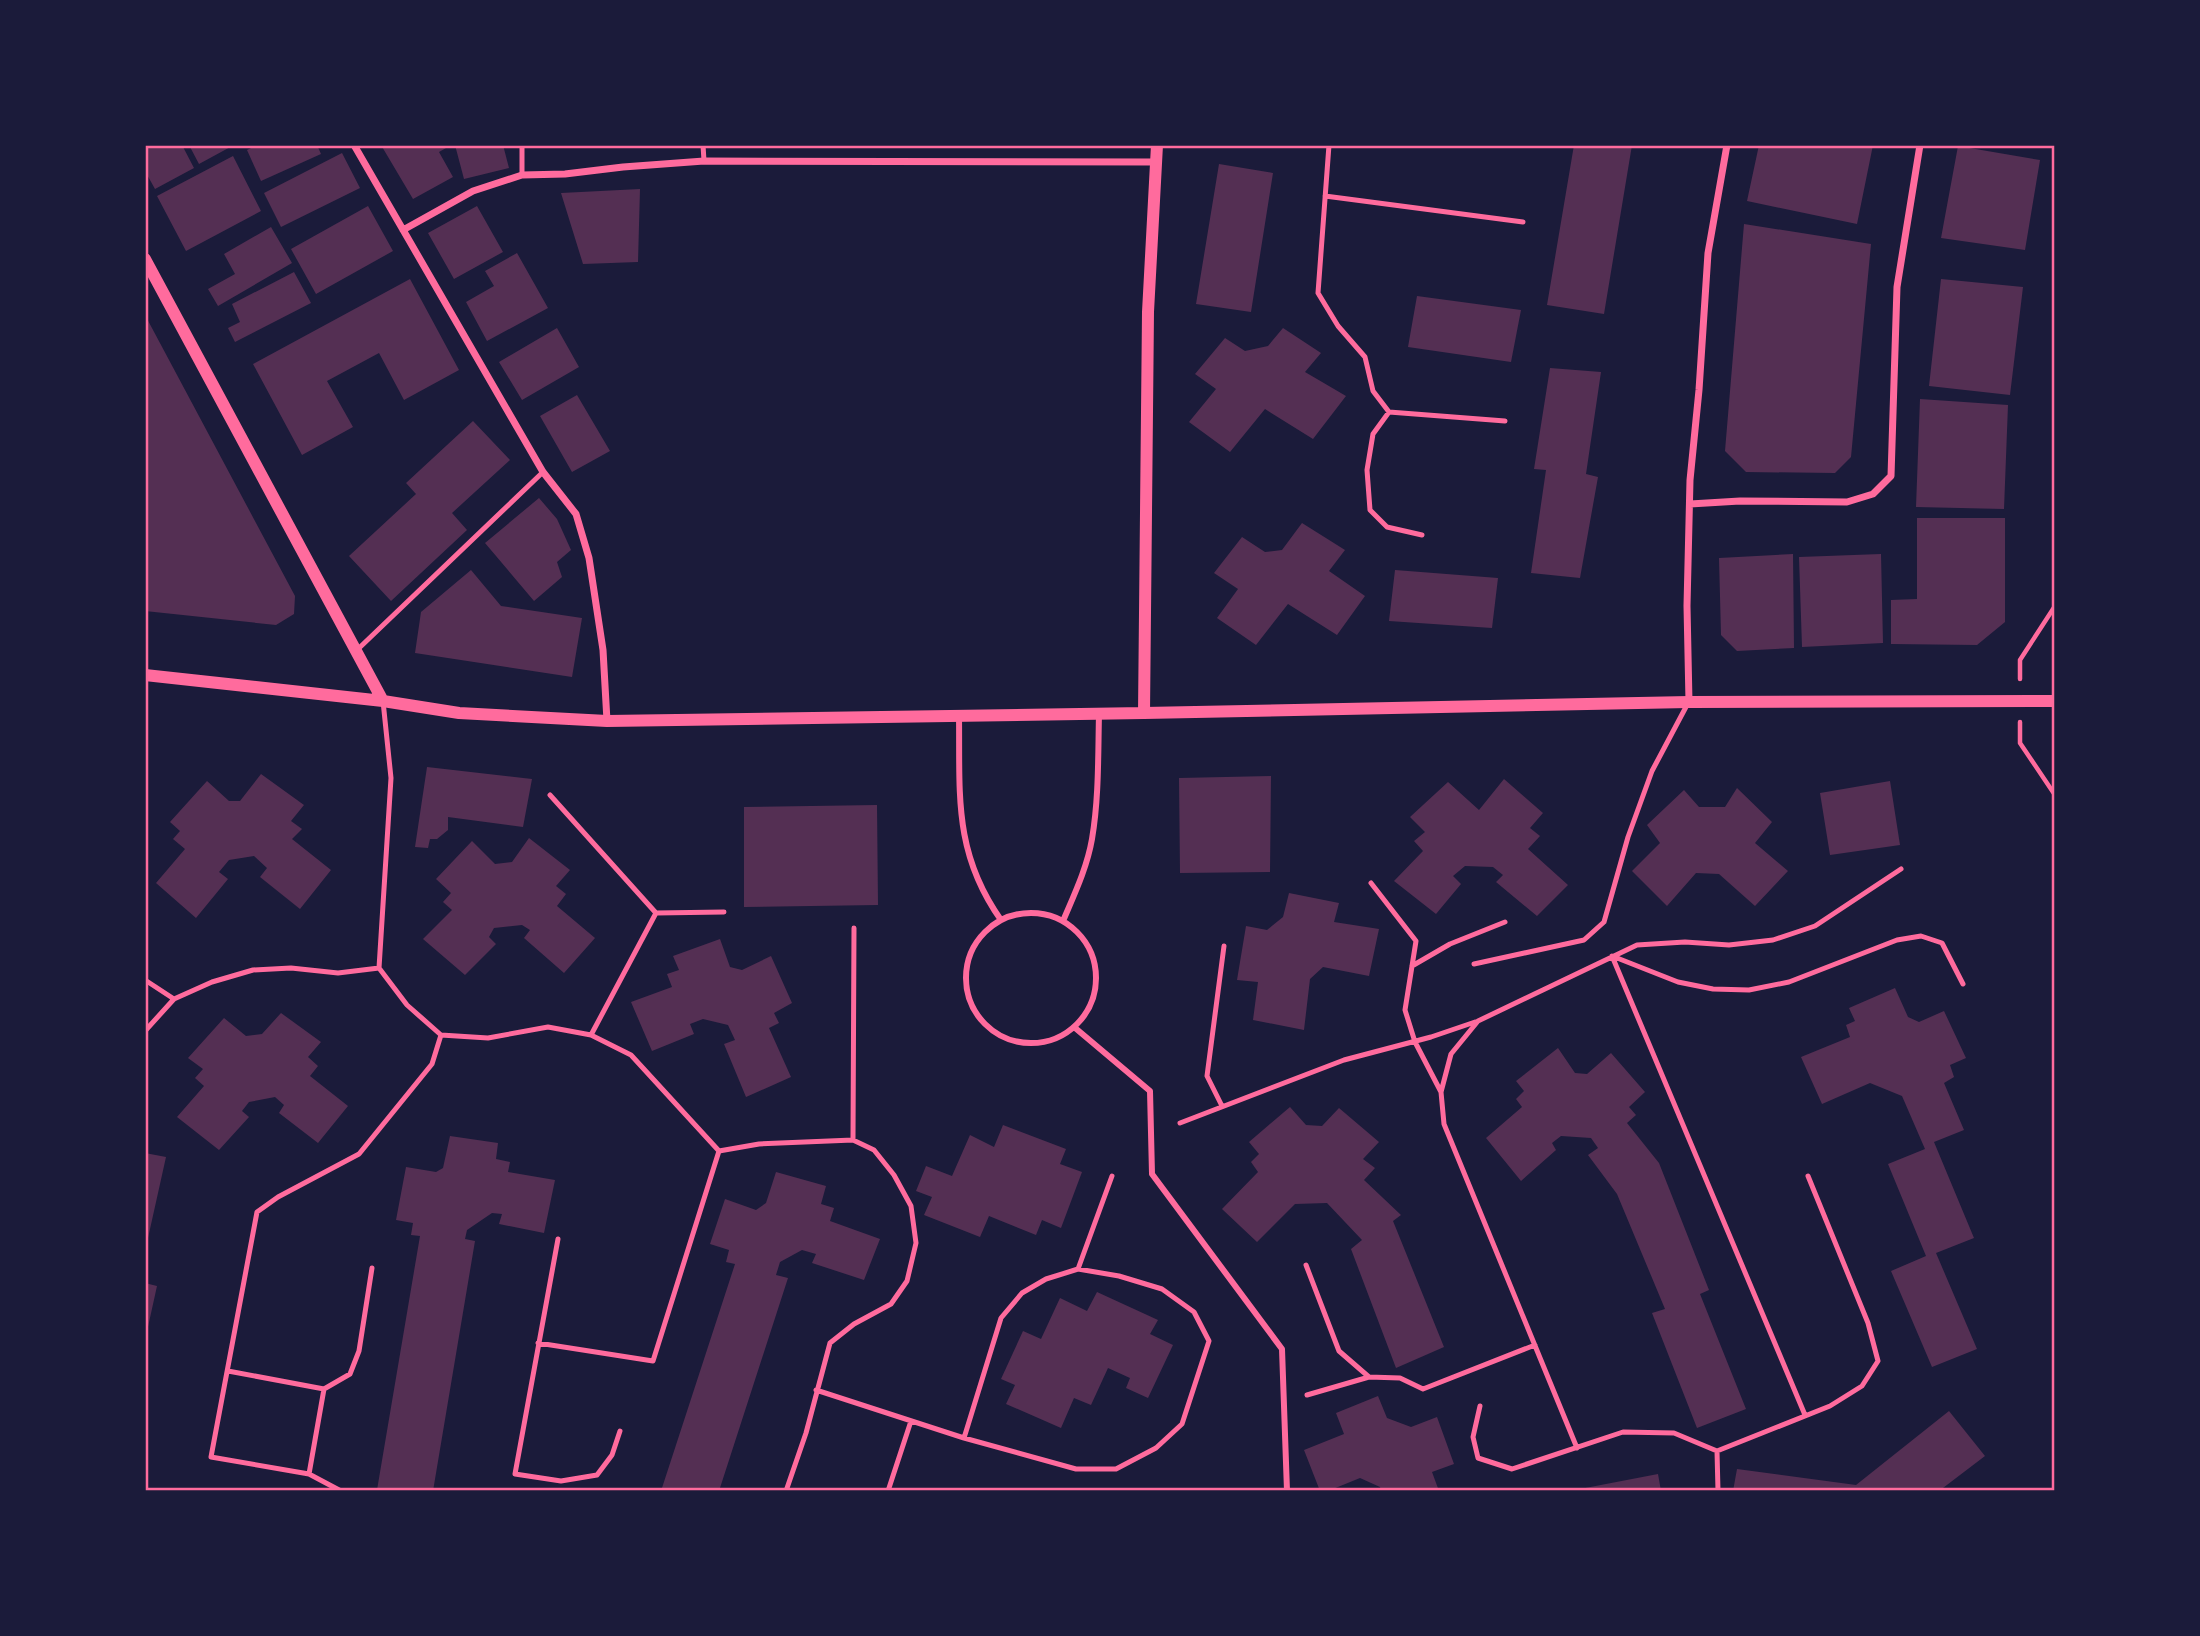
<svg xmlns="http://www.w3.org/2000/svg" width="2200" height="1636" viewBox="0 0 2200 1636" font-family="Poppins,sans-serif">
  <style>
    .building { fill: #542f53 }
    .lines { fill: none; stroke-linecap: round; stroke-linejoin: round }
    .path { stroke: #ff6b9d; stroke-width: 4.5 }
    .service { stroke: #ff6b9d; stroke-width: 5 }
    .pedestrian { stroke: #ff6b9d; stroke-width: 6 }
    .minor { stroke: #ff6b9d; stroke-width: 7 }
    .tertiary { stroke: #ff6b9d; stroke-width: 12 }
    .neatline { fill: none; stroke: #ff6b9d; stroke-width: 2.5 }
  </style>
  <rect width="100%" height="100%" fill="#1b1b3a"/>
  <path class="building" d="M 145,145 L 182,145 L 194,168 L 155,189 L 145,171 Z
    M 189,145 L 234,145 L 199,164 Z
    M 257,145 L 317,145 L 321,154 L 261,181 L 247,150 Z
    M 381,145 L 444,145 L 446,148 L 439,152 L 453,177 L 413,199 Z
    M 455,145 L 503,145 L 509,168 L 464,179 Z
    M 1574,145 L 1632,145 L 1604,314 L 1547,305 Z
    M 1759,145 L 1873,145 L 1857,224 L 1747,201 Z
    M 1958,146 L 2040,160 L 2025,250 L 1941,238 Z
    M 342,153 L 360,188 L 281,227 L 264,193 Z
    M 233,156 L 261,211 L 186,251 L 157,196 Z
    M 1219,164 L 1273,173 L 1251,312 L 1196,304 Z
    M 640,189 L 638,262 L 583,264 L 561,193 Z
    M 368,206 L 393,251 L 316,294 L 291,249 Z
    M 477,206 L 503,252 L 454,279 L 428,233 Z
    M 1744,224 L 1871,244 L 1851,457 L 1835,473 L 1746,472 L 1725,451 Z
    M 271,227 L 292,263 L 218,306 L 208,289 L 235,274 L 224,254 Z
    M 517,253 L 548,308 L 487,341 L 466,302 L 494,286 L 485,271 Z
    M 294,272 L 311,303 L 235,342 L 228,328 L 240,322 L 232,304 Z
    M 410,279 L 459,370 L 404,400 L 379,353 L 327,381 L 353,427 L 302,455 L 253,364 Z
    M 1941,279 L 2023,287 L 2010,395 L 1929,386 Z
    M 1417,296 L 1521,310 L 1511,362 L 1408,347 Z
    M 145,315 L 295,596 L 294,614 L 276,625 L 145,611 Z
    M 557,328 L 579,367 L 522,400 L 499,362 Z
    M 1283,328 L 1321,353 L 1305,372 L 1346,396 L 1313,439 L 1265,409 L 1230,452 L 1189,422 L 1216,389 L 1195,374 L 1225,338 L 1245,351 L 1268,346 Z
    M 1550,368 L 1601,372 L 1586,474 L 1598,477 L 1580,578 L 1531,573 L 1546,470 L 1534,469 Z
    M 577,395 L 610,451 L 572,472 L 540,416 Z
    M 1920,399 L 2008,405 L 2004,509 L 1916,507 Z
    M 473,421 L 510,460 L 452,513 L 467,530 L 391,601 L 349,556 L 416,494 L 406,483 Z
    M 539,498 L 557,519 L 571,550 L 557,562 L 562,577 L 534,601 L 485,543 Z
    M 1917,518 L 2005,518 L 2005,622 L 1977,645 L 1891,644 L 1891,600 L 1917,599 Z
    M 1302,523 L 1345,550 L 1329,571 L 1365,596 L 1337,635 L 1288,604 L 1256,645 L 1217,618 L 1238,589 L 1214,573 L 1242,537 L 1265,552 L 1282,550 Z
    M 1793,554 L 1794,648 L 1737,651 L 1721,635 L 1719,558 Z
    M 1881,554 L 1883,643 L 1802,647 L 1799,557 Z
    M 471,570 L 501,606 L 582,618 L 572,677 L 415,653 L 421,612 Z
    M 1395,570 L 1498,578 L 1492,628 L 1389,621 Z
    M 427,767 L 532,779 L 523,827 L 448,817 L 448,830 L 437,839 L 430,839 L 428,848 L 415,847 Z
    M 261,774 L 304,805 L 291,821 L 302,829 L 292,839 L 331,870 L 300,909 L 260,877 L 267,868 L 254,856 L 229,860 L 219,872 L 228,879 L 196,918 L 156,883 L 185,849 L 173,839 L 180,831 L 170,822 L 207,781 L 229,801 L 240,801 Z
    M 1271,776 L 1270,872 L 1180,873 L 1179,778 Z
    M 1504,779 L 1543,813 L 1530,828 L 1540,836 L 1528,849 L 1568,885 L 1537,916 L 1496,882 L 1503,875 L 1493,867 L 1465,866 L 1453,876 L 1461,884 L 1436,914 L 1394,881 L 1423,851 L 1414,841 L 1425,832 L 1410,817 L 1448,782 L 1479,810 Z
    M 1890,781 L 1900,845 L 1830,855 L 1820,793 Z
    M 1737,788 L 1772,822 L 1755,843 L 1788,871 L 1755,906 L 1719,874 L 1696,873 L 1667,906 L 1632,871 L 1660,843 L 1647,825 L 1684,790 L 1699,807 L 1725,807 Z
    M 877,805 L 878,905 L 744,907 L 744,807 Z
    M 529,838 L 570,870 L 556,886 L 566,894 L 557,906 L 595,938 L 564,973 L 524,938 L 530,930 L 522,925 L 494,928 L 489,937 L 496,944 L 465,975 L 423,939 L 452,910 L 443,902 L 451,893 L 436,879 L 472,841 L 495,864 L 512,862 Z
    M 1289,893 L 1339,903 L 1334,922 L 1379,929 L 1369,976 L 1323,967 L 1310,979 L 1304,1030 L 1253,1020 L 1258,982 L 1237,980 L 1246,926 L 1267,930 L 1283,917 Z
    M 720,939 L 730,967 L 742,970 L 771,956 L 792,1003 L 774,1013 L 779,1023 L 769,1028 L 791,1077 L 746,1097 L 724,1044 L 735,1040 L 728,1025 L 703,1019 L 690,1024 L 694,1034 L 652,1051 L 631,1002 L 672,987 L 667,974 L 679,970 L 673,956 Z
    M 1895,988 L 1908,1017 L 1919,1022 L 1944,1011 L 1966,1058 L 1950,1065 L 1954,1077 L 1944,1083 L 1964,1130 L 1934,1142 L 1974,1238 L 1936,1253 L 1977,1349 L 1932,1367 L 1891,1271 L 1926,1256 L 1888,1164 L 1925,1149 L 1902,1096 L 1870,1083 L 1822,1104 L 1801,1057 L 1850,1037 L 1846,1025 L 1855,1021 L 1849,1008 Z
    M 281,1013 L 321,1042 L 308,1057 L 318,1066 L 310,1076 L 348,1106 L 318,1143 L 279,1113 L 284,1105 L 275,1097 L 249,1102 L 242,1111 L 249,1117 L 219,1150 L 177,1117 L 204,1086 L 195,1078 L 203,1069 L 188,1058 L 224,1018 L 246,1036 L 262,1034 Z
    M 1558,1048 L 1575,1073 L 1587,1074 L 1611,1053 L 1645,1092 L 1629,1107 L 1636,1115 L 1627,1123 L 1659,1163 L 1709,1290 L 1700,1294 L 1746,1409 L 1697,1428 L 1652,1313 L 1665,1309 L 1617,1194 L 1588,1155 L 1598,1148 L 1591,1138 L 1561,1136 L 1552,1143 L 1556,1150 L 1521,1181 L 1486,1138 L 1522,1107 L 1516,1099 L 1524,1091 L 1516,1081 Z
    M 1290,1107 L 1306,1125 L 1322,1126 L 1339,1108 L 1379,1142 L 1363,1159 L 1375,1168 L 1364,1180 L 1401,1215 L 1393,1221 L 1444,1347 L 1396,1368 L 1351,1249 L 1362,1240 L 1327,1203 L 1295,1204 L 1257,1242 L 1222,1209 L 1258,1172 L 1251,1162 L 1259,1154 L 1249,1142 Z
    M 1003,1125 L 1066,1149 L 1060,1164 L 1082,1172 L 1061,1228 L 1042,1220 L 1036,1235 L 989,1216 L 980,1237 L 924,1215 L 932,1197 L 916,1191 L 926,1166 L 952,1176 L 970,1135 L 994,1147 Z
    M 450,1136 L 498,1143 L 496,1159 L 510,1162 L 508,1172 L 555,1180 L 544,1233 L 499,1224 L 502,1214 L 492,1213 L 467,1230 L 465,1239 L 475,1241 L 433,1491 L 377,1490 L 420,1236 L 411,1235 L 413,1223 L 396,1220 L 406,1167 L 436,1172 L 443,1168 Z
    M 145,1153 L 166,1157 L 146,1247 L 145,1247 Z
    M 776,1172 L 826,1186 L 821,1204 L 834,1208 L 830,1221 L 880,1239 L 864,1280 L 812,1263 L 816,1254 L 802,1250 L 780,1262 L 776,1275 L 788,1278 L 719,1491 L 661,1491 L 735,1264 L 726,1262 L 729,1250 L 710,1244 L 725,1199 L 756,1210 L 766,1203 Z
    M 145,1283 L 157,1286 L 146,1336 L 145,1336 Z
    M 1097,1292 L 1158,1320 L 1150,1334 L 1173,1345 L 1148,1398 L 1126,1388 L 1130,1378 L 1108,1368 L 1091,1405 L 1074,1398 L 1061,1428 L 1006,1404 L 1015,1385 L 1001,1379 L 1023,1331 L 1041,1339 L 1060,1298 L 1087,1311 Z
    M 1378,1396 L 1387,1418 L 1411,1427 L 1437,1417 L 1454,1464 L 1432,1472 L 1439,1491 L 1381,1491 L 1380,1487 L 1360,1478 L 1328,1491 L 1320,1491 L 1304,1450 L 1344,1434 L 1336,1413 Z
    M 1949,1411 L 1985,1456 L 1939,1491 L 1733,1491 L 1737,1469 L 1856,1485 Z
    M 1658,1474 L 1661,1491 L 1580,1491 L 1580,1489 Z"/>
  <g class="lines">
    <path class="path" d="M 2020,679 L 2020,660 L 2055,606
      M 2020,722 L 2020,743 L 2055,795"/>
    <path class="service" d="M 703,145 L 704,161
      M 1329,145 L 1318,293 L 1338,326 L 1365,357 L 1373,391 L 1389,412
      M 522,175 L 522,145
      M 1325,196 L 1523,222
      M 1422,535 L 1387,527 L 1370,510 L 1367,470 L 1373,434 L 1389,412 L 1505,421
      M 356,651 L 543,472
      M 383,701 L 391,778 L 379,968 L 407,1005 L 441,1035 L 488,1038 L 548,1027 L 591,1035 L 631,1055 L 719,1151 L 759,1144 L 853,1140 L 874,1150 L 894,1175 L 911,1206 L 916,1243 L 907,1281 L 891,1304 L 854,1324 L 830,1343 L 806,1433 L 786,1491
      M 550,795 L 656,913 L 724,912
      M 1371,883 L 1416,941 L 1405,1010 L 1415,1042 L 1441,1092
      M 1474,964 L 1584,940 L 1604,922 L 1628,837 L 1652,771 L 1687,705
      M 1412,966 L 1450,944 L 1505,922
      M 145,980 L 174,999
      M 145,1031 L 174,999 L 212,982 L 253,970 L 291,968 L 338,973 L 379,968
      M 591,1035 L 656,913
      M 1222,1106 L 1207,1076 L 1224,946
      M 1180,1123 L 1344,1060 L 1431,1037 L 1478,1021
      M 853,1140 L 854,928
      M 558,1239 L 515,1474 L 561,1481 L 597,1475 L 612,1455 L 620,1431
      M 1306,1265 L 1339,1351 L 1369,1377
      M 1078,1269 L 1112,1176
      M 538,1343 L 653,1361 L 719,1151
      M 228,1371 L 324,1389 L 309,1474
      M 324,1389 L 350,1374 L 359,1351 L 372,1268
      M 816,1390 L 964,1438 L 1076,1469 L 1116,1469 L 1156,1448 L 1182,1424 L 1209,1341 L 1194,1312 L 1162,1289 L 1119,1276 L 1078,1269 L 1046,1279 L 1022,1293 L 1001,1318 L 964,1438
      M 1307,1395 L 1369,1377 L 1400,1378 L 1423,1389 L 1535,1345
      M 1480,1406 L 1473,1437 L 1478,1458 L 1512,1469 L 1623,1432 L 1674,1433 L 1717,1451
      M 1805,1415 L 1612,956 L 1678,982 L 1713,989 L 1749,990 L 1789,982 L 1897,940 L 1921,936 L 1942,943 L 1963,984
      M 1577,1448 L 1444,1124 L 1441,1092 L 1451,1054 L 1478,1021 L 1637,945 L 1685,942 L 1729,945 L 1773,940 L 1815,926 L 1901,869
      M 341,1491 L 309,1474 L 211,1457 L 257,1212 L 278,1197 L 359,1154 L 432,1064 L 441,1035
      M 888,1491 L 911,1421
      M 1718,1491 L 1717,1451 L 1830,1406 L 1862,1386 L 1878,1361 L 1868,1323 L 1808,1176"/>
    <path class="pedestrian" d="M 959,715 C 960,794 953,852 1001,920
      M966 978a65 65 0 1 1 130 0a65 65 0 1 1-130 0Z
      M 1063,921 C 1074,895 1087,868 1092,839 C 1099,798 1098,755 1099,714
      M 1074,1027 L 1150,1091 L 1152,1174 L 1282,1349 L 1287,1491"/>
    <path class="minor" d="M 354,145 L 543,472 L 576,514 L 589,558 L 603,650 L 607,721
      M 403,230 L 473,191 L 522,175 L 565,174 L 623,167 L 704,161 L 1156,162
      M 1690,504 L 1740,501 L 1847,502 L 1873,494 L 1891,476 L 1897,287 L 1920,145
      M 1689,702 L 1687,606 L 1690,480 L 1699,390 L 1708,253 L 1727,145"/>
    <path class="tertiary" d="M 145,259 L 383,701
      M 145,675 L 383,701 L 459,713 L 607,721 L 1144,713 L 1689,702 L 2055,701
      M 1144,713 L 1148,312 L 1157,145"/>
  </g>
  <rect width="2200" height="1636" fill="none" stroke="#1b1b3a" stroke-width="294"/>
  <rect x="147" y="147" width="1906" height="1342" class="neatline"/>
</svg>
